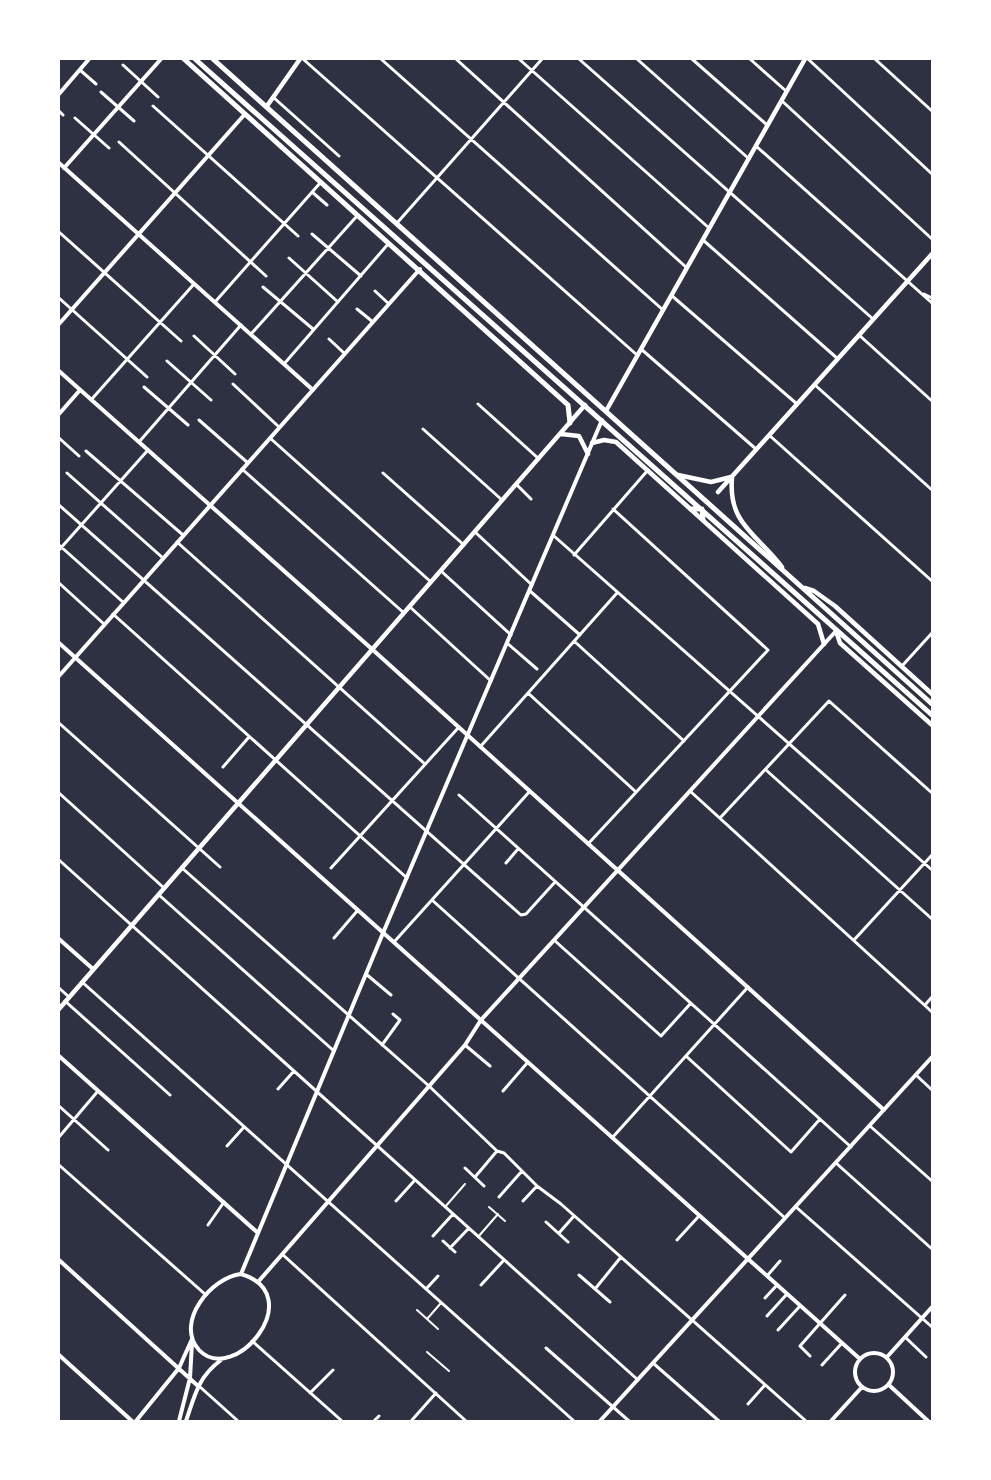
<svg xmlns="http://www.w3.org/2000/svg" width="991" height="1480" viewBox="0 0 991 1480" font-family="Jost,sans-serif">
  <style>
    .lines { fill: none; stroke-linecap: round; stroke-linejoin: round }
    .service { stroke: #fff; stroke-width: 2 }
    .minor { stroke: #fff; stroke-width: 3 }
    .tertiary { stroke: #fff; stroke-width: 4 }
    .secondary { stroke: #fff; stroke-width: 4.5 }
    .primary { stroke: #fff; stroke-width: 5 }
  </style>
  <rect width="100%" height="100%" fill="#2d3142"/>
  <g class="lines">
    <path class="service" d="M 445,1207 L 465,1184
      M 489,1207 L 505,1221
      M 478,1237 L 498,1214
      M 417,1310 L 427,1319
      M 438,1329 L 427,1319 L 441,1303
      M 427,1352 L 449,1371"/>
    <path class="minor" d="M 303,59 L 637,355
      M 381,59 L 663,310
      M 456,59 L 687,268
      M 519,59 L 709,228
      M 579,59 L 873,319
      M 637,59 L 748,158
      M 692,59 L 767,125
      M 750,59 L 786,91
      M 808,59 L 932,174
      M 875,59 L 932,111
      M 123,65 L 158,97
      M 80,70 L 96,84
      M 101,92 L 134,121
      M 273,97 L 339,156
      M 782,101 L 932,239
      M 153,106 L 298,236
      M 59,111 L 63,115
      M 75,118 L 109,148
      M 119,142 L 266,276
      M 756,146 L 932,303
      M 312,192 L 327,205
      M 397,223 L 542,59
      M 59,232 L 181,341
      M 312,234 L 361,276
      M 703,240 L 838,359
      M 289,258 L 338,302
      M 263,287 L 313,329
      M 375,291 L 389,304
      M 924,294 L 932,298
      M 671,295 L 797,404
      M 59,298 L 147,377
      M 215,302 L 321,182
      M 357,309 L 373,322
      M 251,334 L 357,216
      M 859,335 L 932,401
      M 194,336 L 235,374
      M 329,339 L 344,353
      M 641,349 L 756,449
      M 167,361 L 211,400
      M 284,364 L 389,243
      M 233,384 L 279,427
      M 815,385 L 932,490
      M 144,387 L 188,425
      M 91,400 L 194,284
      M 478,404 L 539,459
      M 199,420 L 248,463
      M 423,429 L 502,500
      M 769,435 L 932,581
      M 59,438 L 79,456
      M 270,438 L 431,582
      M 139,442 L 241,325
      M 86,451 L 183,535
      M 242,469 L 404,613
      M 67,473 L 163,558
      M 383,473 L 464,545
      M 517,485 L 531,499
      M 59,505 L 521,915 L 526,914 L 555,882
      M 475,532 L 532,585
      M 554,536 L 932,870
      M 177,542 L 425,764
      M 59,545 L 124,603
      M 59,550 L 148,450
      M 574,555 L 648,470
      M 441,571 L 511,635
      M 59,583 L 104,624
      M 530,591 L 580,635
      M 410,607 L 491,681
      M 113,614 L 407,878
      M 574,641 L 684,741
      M 507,643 L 537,669
      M 902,666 L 932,633
      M 528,693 L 636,792
      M 59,723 L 220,867
      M 480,747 L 617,593
      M 223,767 L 249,737
      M 766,770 L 932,919
      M 690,791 L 932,1012
      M 59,793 L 164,888
      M 459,795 L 851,1147
      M 720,818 L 829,701 L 932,793
      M 588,844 L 768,650 L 613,509
      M 59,860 L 638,1380
      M 506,863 L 518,849
      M 182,868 L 429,1086 L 497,1151 L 504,1153 L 537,1186 L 561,1204 L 806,1421
      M 331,868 L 459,727
      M 159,895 L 334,1051
      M 432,900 L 785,1218
      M 334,938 L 358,910
      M 554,940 L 661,1036 L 691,1003
      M 854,940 L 932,855
      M 394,942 L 530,791
      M 366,974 L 391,995
      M 82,982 L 574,1421
      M 59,988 L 69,997
      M 65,1001 L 170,1095
      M 925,1005 L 932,997
      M 382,1045 L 400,1020 L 393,1014
      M 465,1045 L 490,1066
      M 686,1056 L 791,1152 L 820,1119
      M 916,1075 L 932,1090
      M 278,1089 L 294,1071
      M 503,1091 L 528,1062
      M 59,1106 L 108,1150
      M 870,1126 L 932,1181
      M 59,1137 L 98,1091
      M 612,1138 L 748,987
      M 227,1146 L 244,1127
      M 836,1163 L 932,1249
      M 59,1165 L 206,1295
      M 465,1168 L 484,1186
      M 475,1177 L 497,1151
      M 499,1197 L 522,1171
      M 396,1201 L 415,1180
      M 523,1201 L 537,1186
      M 796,1207 L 932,1327
      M 546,1222 L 568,1242
      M 208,1225 L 224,1202
      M 559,1233 L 574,1216
      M 433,1236 L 453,1214
      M 677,1240 L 699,1216
      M 443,1241 L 455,1252
      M 450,1248 L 469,1228
      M 282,1254 L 466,1421
      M 579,1275 L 610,1302
      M 767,1276 L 780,1261
      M 481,1285 L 504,1260
      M 426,1289 L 438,1276
      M 595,1289 L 621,1257
      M 765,1298 L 777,1285
      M 767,1316 L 787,1294
      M 778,1330 L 800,1306
      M 905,1337 L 926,1357
      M 252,1341 L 342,1421
      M 546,1348 L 629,1421
      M 810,1356 L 800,1346 L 845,1295
      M 653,1363 L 719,1421
      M 822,1365 L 842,1343
      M 199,1386 L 238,1421
      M 310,1393 L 333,1370
      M 748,1404 L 765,1385
      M 412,1420 L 436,1393
      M 374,1421 L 379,1416"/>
    <path class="tertiary" d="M 59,94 L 89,59
      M 59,163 L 313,390
      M 64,168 L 161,59
      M 59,324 L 245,114
      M 59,371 L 373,650 L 884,1110
      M 59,414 L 80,390
      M 59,643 L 860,1359
      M 59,676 L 420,269
      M 59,939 L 93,969
      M 59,1056 L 258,1233
      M 59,1260 L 198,1386
      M 241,1274 L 383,933 L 602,420
      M 241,1274 C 310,1295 234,1387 199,1350 C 174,1322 212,1277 241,1274 Z
      M 258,1282 L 465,1045 L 481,1020 L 836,631
      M855 1372a19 19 0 1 1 38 0a19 19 0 1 1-38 0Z
      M 59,1355 L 132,1421
      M 887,1357 L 932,1307
      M 889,1385 L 928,1421
      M 136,1421 L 179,1368 L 192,1339
      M 179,1421 L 190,1378 L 192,1343
      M 186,1421 C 195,1395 198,1377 221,1360
      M 600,1421 L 932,1057
      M 831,1421 L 862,1387"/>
    <path class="secondary" d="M 267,106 L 300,59
      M 606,411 L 805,59
      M 561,434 L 579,436 L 588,454
      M 592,443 L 604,440 L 616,442 L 818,624 L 824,644
      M 678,475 L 711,482 L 731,477
      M 732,478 C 728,524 757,534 782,567
      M 718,492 L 932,254
      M 805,588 L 814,591 L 835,606 L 932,694
      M 836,631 L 840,643 L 932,725
      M 59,1009 L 585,405"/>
    <path class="primary" d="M 184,59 L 568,405 L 570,423
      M 195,59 L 932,715
      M 213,59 L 932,704
      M 691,509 L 702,509 L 703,520"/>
  </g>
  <rect width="991" height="1480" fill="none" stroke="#ffffff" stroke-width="120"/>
</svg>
